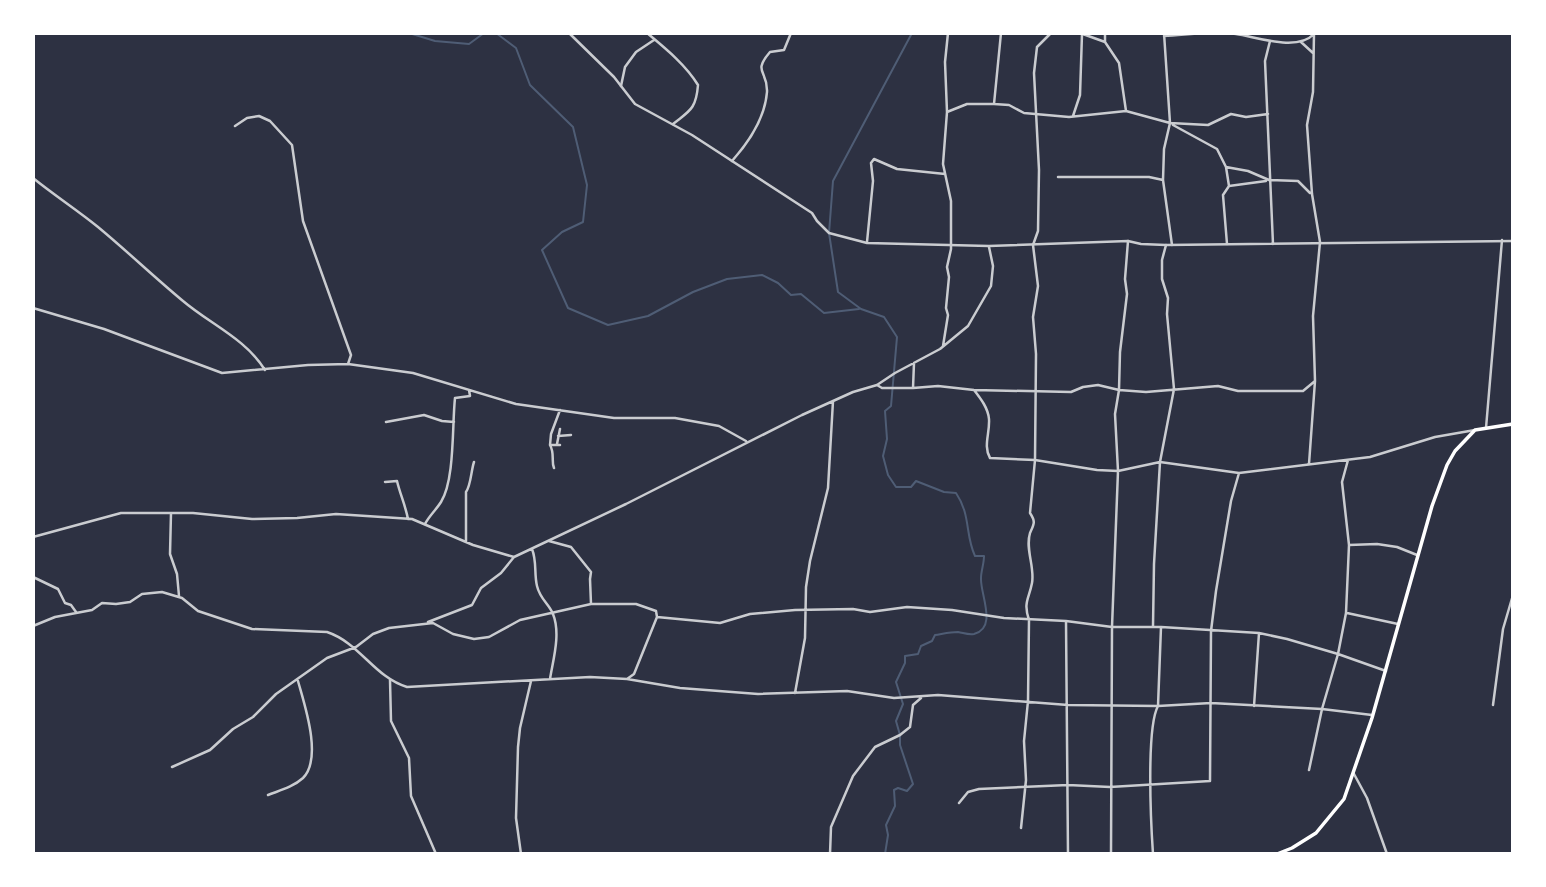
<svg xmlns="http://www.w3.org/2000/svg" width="1546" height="887" viewBox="0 0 1546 887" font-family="'Work Sans',sans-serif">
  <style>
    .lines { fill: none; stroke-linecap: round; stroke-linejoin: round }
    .stream { stroke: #4f5d75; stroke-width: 2 }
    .minor { stroke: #caccd0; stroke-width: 2.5 }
    .tertiary { stroke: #caccd0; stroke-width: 2.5 }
    .primary { stroke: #fff; stroke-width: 3.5 }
  </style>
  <rect width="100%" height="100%" fill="#2d3142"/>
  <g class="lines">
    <path class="stream" d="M 409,33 L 435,41 L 469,44 L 484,33
      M 496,33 L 516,48 L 530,85 L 573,127 L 587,185 L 583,222 L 562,232 L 542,250 L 568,308 L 608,325 L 648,316 L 693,292 L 727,279 L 762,275 L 778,283 L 791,295 L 801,294 L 824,313 L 859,309
      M 885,854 L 888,835 L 886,825 L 895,806 L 894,790 L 898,788 L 907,791 L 913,784 L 900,745 L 900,735 L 896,721 L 903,704 L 896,682 L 905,663 L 905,656 L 918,654 L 921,646 L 932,641 L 935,635 C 942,634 950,632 958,632 C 964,633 968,635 974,634 C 998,628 980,594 981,578 C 981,571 984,564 984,556 L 975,556 C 965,535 971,515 956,493 L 944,492 L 916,481 L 911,487 L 896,487 L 888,475 L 883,456 L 887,439 L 885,411 L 891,406 L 897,337 L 884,317 L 861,309 L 838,292 L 829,233 L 833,181 L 912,33"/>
    <path class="minor" d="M 647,33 C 665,48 686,65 698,85 C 696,110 689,111 673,124
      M 1080,33 L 1105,42
      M 1105,33 L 1105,42 L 1119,63 L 1126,111
      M 1164,33 L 1170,123 L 1164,149 L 1163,180 L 1172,245
      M 1164,36 C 1187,35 1213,31 1236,34 C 1257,37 1297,52 1314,34
      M 1270,41 L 1265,61 L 1273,244
      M 1301,42 L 1313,53
      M 621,86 L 625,67 L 636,52 L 654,40
      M 994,104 L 1001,33
      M 947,112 L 967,104 L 994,104 L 1009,105 L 1024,113 L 1069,117 L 1126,111 L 1170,123 L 1208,125 L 1231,114 L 1246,117 L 1268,114
      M 1073,116 L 1080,95 L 1082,34
      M 1173,125 L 1217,149 L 1226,167 L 1248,171 L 1269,180 L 1298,181 L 1310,193
      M 235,126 L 247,118 L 259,116 L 270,121 L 292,145 L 303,221 L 351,355 L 348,364
      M 732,161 C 749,142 765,117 767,92 C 768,70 752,73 770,52 L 784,50 L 791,33
      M 1226,167 L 1229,186
      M 1058,177 L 1149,177 L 1163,180
      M 33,178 C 54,195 77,210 98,227 C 127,251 154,277 183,301 C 210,324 246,339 265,370
      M 867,242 L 873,181 L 871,163 L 874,159 L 897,169 L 945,174
      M 1227,244 L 1223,195 L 1229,186 L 1266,181
      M 33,308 L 104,329 L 222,373 L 308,365 L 348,364 L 413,373 L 516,404 L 614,418 L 675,418 L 719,426 L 746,441
      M 943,346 L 948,315 L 946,308 L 949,277 L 947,267 L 951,249 L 951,201 L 943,164 L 947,112 L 945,62 L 948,33
      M 914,363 L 913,388 L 938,386 L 974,390 L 1071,392 L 1083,387 L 1098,385 L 1119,390 L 1146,392 L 1218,386 L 1238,391 L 1303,391 L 1315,381
      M 877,385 L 882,388 L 913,388
      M 974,390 C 981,399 988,408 989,419 C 990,433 983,446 990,458 L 1035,460 L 1097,470 L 1118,471 L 1160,462 L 1239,473 L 1370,457 L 1435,437 L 1475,430
      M 560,410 L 551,434 L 550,445 L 560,445
      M 386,422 L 424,415 L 442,421 L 454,422
      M 1486,428 L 1502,240
      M 558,436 L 571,435
      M 557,444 L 560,429
      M 550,445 C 555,454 551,461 554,468
      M 1309,464 L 1315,381 L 1313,316 L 1320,242 L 1312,194 L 1307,125 L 1313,92 L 1314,33
      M 385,482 L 397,481 C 400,494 405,504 408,519
      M 171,513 L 170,554 L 177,574 L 179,596
      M 425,524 C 429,516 436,510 441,502 C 455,480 452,425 455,398 L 470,396 L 469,390
      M 33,537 L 121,513 L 193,513 L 252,519 L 297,518 L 336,514 L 412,519 L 473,545 L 514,557 L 626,504 L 802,415 L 853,392 L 877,385 L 895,373 L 940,349 L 968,326 L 991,286 L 993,266 L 989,247
      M 549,541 L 571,547 L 591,572 L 590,579 L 591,604
      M 466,542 L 466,492 C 471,485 471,471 474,462
      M 1349,545 L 1377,544 L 1397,547 L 1417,555
      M 532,549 C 537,561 534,574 537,586 C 540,599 549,604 553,614 C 561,634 553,660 550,679
      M 33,577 L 58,589 L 65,603 L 71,605 L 76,612
      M 1347,613 L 1398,624
      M 1066,621 L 1068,854
      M 428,622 L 472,605 L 481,588 L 501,573 L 514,557
      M 33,626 L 55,617 L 92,610 L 102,603 L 116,604 L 130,602 L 142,594 L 162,592 L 182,598 L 198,611 L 252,629 L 327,632 C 360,643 374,677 407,687 L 590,677 L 627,679 L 680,688 L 758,694 L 847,691 L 894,698 L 938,695 L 1068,705 L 1158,706 L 1211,703 L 1322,709 L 1372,715
      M 1153,626 L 1154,564 L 1160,462 L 1174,389 L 1167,314 L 1168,298 L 1162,279 L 1162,260 L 1166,245
      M 627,679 L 634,674 L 657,617
      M 390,680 L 391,721 L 409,758 L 411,796 L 436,854
      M 795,693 L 805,638 L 806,587 L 810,561 L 828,488 L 833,401
      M 1493,705 L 1503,629 L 1513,595
      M 1254,706 L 1259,633
      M 172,767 L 210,750 L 233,729 L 253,717 L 276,694 L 327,658 L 356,647 L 373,634 L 389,628 L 433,623 L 453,634 L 474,639 L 489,637 L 520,620 L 591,604 L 636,604 L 656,611 L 657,617 L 720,623 L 750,614 L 795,610 L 853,609 L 870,612 L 907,607 L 952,610 L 1004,618 L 1066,621 L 1112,627 L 1161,627 L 1259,633 L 1287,639 L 1338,654 L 1386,671
      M 1309,770 L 1322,709 L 1338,654 L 1346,613 L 1349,545 L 1342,482 L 1348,460
      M 268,795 C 281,790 293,787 303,778 C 323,758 304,703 298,681
      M 959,803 L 968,792 L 979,789 L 1068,785 L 1110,787 L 1210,781 L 1211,631 L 1216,591 L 1231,501 L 1239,473
      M 1021,828 L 1026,780 L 1024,741 L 1028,701 L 1029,620 C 1023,602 1029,599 1032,583 C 1035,567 1025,549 1030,533 C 1034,524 1036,522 1030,513 L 1035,460 L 1036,354 L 1033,317 L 1038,286 L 1033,245 L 1038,231 L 1039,170 L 1034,73 L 1037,47 L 1051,33
      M 521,854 L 516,818 L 518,747 L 520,728 L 531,681
      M 830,854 L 831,827 L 853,776 L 875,747 L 900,735 L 910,727 L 913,705 L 921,698
      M 1111,854 L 1112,627 L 1118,471 L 1115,414 L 1119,390 L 1120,352 L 1127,294 L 1125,279 L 1128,241
      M 1153,854 C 1151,825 1146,728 1158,706 L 1161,627"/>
    <path class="tertiary" d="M 569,33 L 614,77 L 635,104 L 692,135 L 812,213 L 817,221 L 829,233 L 867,243 L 989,246 L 1128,241 L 1141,244 L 1166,245 L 1513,241
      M 1354,774 L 1367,798 L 1387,854"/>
    <path class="primary" d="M 1277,854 L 1292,848 L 1316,833 L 1344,799 L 1372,718 L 1432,506 L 1447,465 L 1455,451 L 1475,430 L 1513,424"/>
  </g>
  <rect width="1546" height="887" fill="none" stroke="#ffffff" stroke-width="70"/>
</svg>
